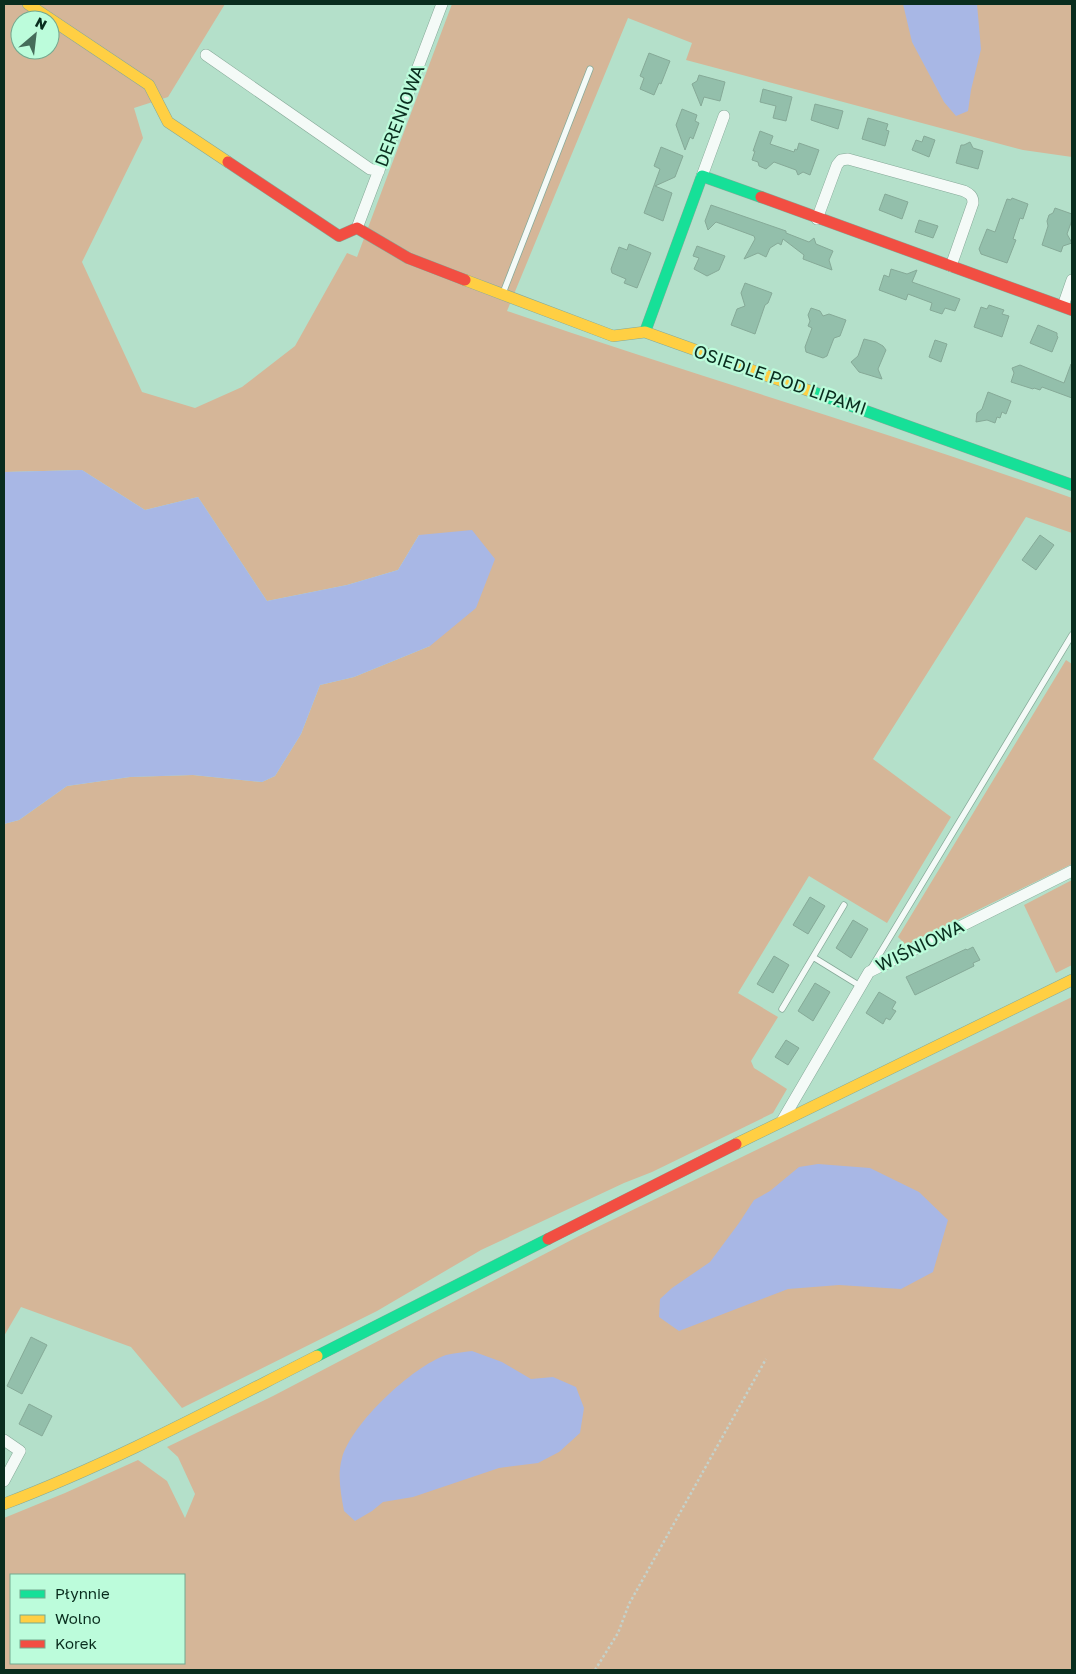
<svg xmlns="http://www.w3.org/2000/svg" width="1076" height="1674" viewBox="0 0 1076 1674" font-family="'Golos Text',sans-serif">
  <style>
    .green { fill: #d5b698; fill-rule: evenodd }
    .water { fill: #a8b7e5 }
    .building { fill: #93bfab; stroke: #86aa98 }
    .lines { fill: none; stroke-linecap: round; stroke-linejoin: round }
    .lane-casing { stroke: #86a998; stroke-width: 7 }
    .street-casing { stroke: #86a998; stroke-width: 12 }
    .fast-casing { stroke: #86a998; stroke-width: 12 }
    .slow-casing { stroke: #86a998; stroke-width: 12 }
    .jam-casing { stroke: #86a998; stroke-width: 12 }
    .path { stroke: #c4d2cb; stroke-width: 2.5; stroke-dasharray: 2.5 2.5; stroke-linecap: butt }
    .lane { stroke: #f4faf7; stroke-width: 5.5 }
    .street { stroke: #f4faf7; stroke-width: 11 }
    .fast { stroke: #16e098; stroke-width: 11 }
    .slow { stroke: #ffcf43; stroke-width: 11 }
    .jam { stroke: #f24e42; stroke-width: 11 }
    .labels { text-anchor: middle; stroke-width: 4.5; stroke-linejoin: round; paint-order: stroke }
    .street-label { font-size: 18px; fill: #092d1e; stroke: #bcfcdb }
  </style>
  <rect width="100%" height="100%" fill="#b4e0ca"/>
  <path class="green" d="M 4,4 L 225,4 L 168,97 L 134,108 L 143,138 L 82,262 L 142,392 L 195,408 L 242,387 L 295,346 L 347,253 L 357,257 L 452,4 L 1072,4 L 1072,157 L 1023,150 L 686,60 L 692,43 L 628,18 L 507,311 C 695,376 886,431 1072,498 L 1072,533 L 1026,517 L 873,759 L 951,817 L 887,923 L 809,876 L 738,993 L 778,1017 L 751,1061 L 754,1068 L 787,1089 L 773,1113 L 652,1172 L 624,1183 L 481,1250 L 377,1311 L 182,1408 L 131,1347 L 21,1307 L 4,1336 L 4,824 L 19,820 L 67,786 L 130,777 L 193,775 L 262,782 L 275,776 L 301,734 L 320,685 L 354,677 L 430,646 L 419,535 L 398,570 L 347,585 L 267,601 L 198,497 L 145,510 L 82,470 L 4,472 ZM 20,20 L 50,20 L 50,50 L 20,50 Z
    M 1066,660 L 1072,664 L 1072,864 L 906,945 L 898,937 Z
    M 1072,880 L 1072,965 L 1056,973 L 1024,905 Z
    M 1072,997 L 1072,1670 L 4,1670 L 4,1518 L 65,1493 L 138,1460 L 167,1481 L 185,1518 L 195,1494 L 178,1457 L 167,1447 L 273,1396 L 579,1236 ZM 11,1575 L 184,1575 L 184,1663 L 11,1663 Z"/>
  <path class="water" d="M 903,4 L 977,4 L 981,49 L 971,90 L 968,111 L 956,116 L 944,102 L 912,42 Z
    M 82,470 L 145,510 L 198,497 L 267,601 L 347,585 L 398,570 L 419,535 L 472,530 L 495,559 L 476,608 L 430,646 L 354,677 L 320,685 L 301,734 L 275,776 L 262,782 L 193,775 L 130,777 L 67,786 L 19,820 L 4,824 L 4,472 Z
    M 818,1164 L 870,1168 L 919,1192 L 948,1220 L 933,1272 L 901,1289 L 839,1285 L 788,1289 L 679,1331 L 659,1317 L 660,1299 L 672,1288 L 710,1262 L 739,1223 L 754,1200 L 770,1191 L 799,1167 Z
    M 472,1351 L 502,1362 L 531,1379 L 553,1377 L 576,1387 L 584,1408 L 580,1433 L 559,1452 L 538,1463 L 499,1468 L 413,1497 L 383,1502 L 372,1511 L 355,1521 L 344,1511 C 341,1494 337,1475 342,1458 C 352,1423 412,1367 446,1355 C 454,1353 464,1352 472,1351 Z"/>
  <path class="building" d="M 649,53 L 670,61 L 661,84 L 659,83 L 654,95 L 640,89 L 644,78 L 640,76 Z
    M 699,75 L 725,82 L 720,101 L 704,97 L 701,106 L 692,84 L 697,81 Z
    M 763,89 L 792,97 L 786,121 L 773,118 L 776,106 L 760,102 Z
    M 815,104 L 843,111 L 838,129 L 811,120 Z
    M 682,109 L 697,115 L 695,121 L 699,123 L 693,139 L 690,137 L 685,150 L 676,125 Z
    M 868,118 L 888,124 L 886,130 L 889,131 L 885,146 L 862,139 Z
    M 760,131 L 773,136 L 770,144 L 794,152 L 795,149 L 797,150 L 799,143 L 819,150 L 810,175 L 803,172 L 798,175 L 796,170 L 774,162 L 766,169 L 759,166 L 758,162 L 752,160 L 755,151 L 753,151 Z
    M 924,136 L 935,140 L 929,157 L 912,150 L 916,140 L 922,142 Z
    M 970,142 L 973,148 L 983,151 L 978,169 L 956,163 L 961,145 L 964,145 Z
    M 661,147 L 683,156 L 675,177 L 655,186 L 672,193 L 663,221 L 644,213 L 660,169 L 654,166 Z
    M 885,194 L 908,202 L 902,219 L 879,210 Z
    M 1012,198 L 1028,204 L 1023,219 L 1020,218 L 1013,239 L 1016,240 L 1007,263 L 981,254 L 979,249 L 987,229 L 995,232 L 1007,199 L 1011,200 Z
    M 711,205 L 786,231 L 786,233 L 809,242 L 814,238 L 816,244 L 833,251 L 829,260 L 832,270 L 803,259 L 804,255 L 783,239 L 781,245 L 778,243 L 770,248 L 766,257 L 758,253 L 744,259 L 755,239 L 754,236 L 716,222 L 708,230 L 705,221 Z
    M 1055,208 L 1072,214 L 1072,220 L 1067,234 L 1072,243 L 1063,246 L 1061,252 L 1042,245 L 1048,226 L 1047,221 L 1049,215 L 1053,213 Z
    M 919,220 L 938,226 L 933,238 L 915,232 Z
    M 629,244 L 651,253 L 637,288 L 624,283 L 626,279 L 612,273 L 611,269 L 619,247 L 627,250 Z
    M 697,246 L 725,256 L 719,270 L 707,276 L 694,269 L 699,258 L 693,256 Z
    M 891,269 L 907,274 L 917,270 L 912,282 L 960,299 L 955,311 L 945,308 L 942,314 L 930,310 L 932,303 L 908,294 L 906,300 L 879,290 L 884,275 L 889,277 Z
    M 745,283 L 772,293 L 768,303 L 765,305 L 755,334 L 731,325 L 737,309 L 745,306 L 741,293 Z
    M 989,305 L 1004,310 L 1002,314 L 1009,316 L 1002,337 L 974,327 L 981,307 L 987,309 Z
    M 811,308 L 820,311 L 823,316 L 829,314 L 846,320 L 840,336 L 834,338 L 827,356 L 823,358 L 806,352 L 805,347 L 812,328 L 808,326 L 810,321 L 808,315 Z
    M 1038,325 L 1057,333 L 1057,336 L 1058,337 L 1052,352 L 1030,343 Z
    M 864,339 L 876,342 L 883,346 L 886,350 L 878,369 L 882,379 L 859,372 L 851,362 L 858,356 Z
    M 935,340 L 947,344 L 941,362 L 929,357 Z
    M 1071,364 L 1072,398 L 1042,387 L 1040,390 L 1034,388 L 1033,389 L 1011,382 L 1014,373 L 1012,368 L 1020,365 L 1064,383 Z
    M 988,392 L 1011,401 L 1006,414 L 1002,412 L 1000,418 L 997,417 L 995,423 L 987,420 L 976,422 L 977,413 L 982,409 Z
    M 1040,535 L 1054,545 L 1036,570 L 1022,560 Z
    M 810,897 L 825,906 L 808,934 L 793,925 Z
    M 853,920 L 868,929 L 851,958 L 836,948 Z
    M 973,947 L 980,960 L 973,963 L 974,966 L 915,995 L 906,977 L 966,949 L 967,950 Z
    M 774,956 L 789,965 L 773,993 L 757,984 Z
    M 815,983 L 830,992 L 813,1021 L 798,1011 Z
    M 879,992 L 896,1002 L 892,1009 L 896,1011 L 890,1020 L 886,1018 L 883,1024 L 866,1013 Z
    M 786,1040 L 799,1048 L 788,1065 L 775,1057 Z
    M 31,1337 L 47,1345 L 22,1394 L 7,1386 Z
    M 29,1404 L 52,1416 L 42,1436 L 19,1424 Z"/>
  <g class="lines">
    <defs>
      <path id="lane" d="M 503,293 L 590,69
        M 813,957 L 860,986
        M 870,970 L 1072,635
        M 782,1009 L 844,905"/>
      <path id="street" d="M 206,55 L 370,169 L 379,171
        M 702,176 L 724,116
        M 817,219 L 837,165 L 841,160 L 848,159 L 964,191 C 970,194 973,196 973,203 L 951,266
        M 357,228 L 442,4
        M 1063,306 L 1072,280
        M 782,1121 L 869,972 L 1072,871
        M 4,1440 L 20,1451 L 4,1481"/>
      <path id="fast" d="M 645,332 L 702,176 L 761,197
        M 810,391 L 1072,485
        M 317,1356 L 548,1239"/>
      <path id="slow" d="M 28,4 L 149,85 L 168,122 L 228,162
        M 465,280 L 613,336 L 645,332 L 810,391
        M 736,1144 L 1072,980
        M 4,1504 C 112,1463 214,1408 317,1356"/>
      <path id="jam" d="M 228,162 L 339,236 L 357,228 L 408,258 L 465,280
        M 761,197 L 1072,310
        M 548,1239 L 736,1144"/>
    </defs>
    <use href="#lane" class="lane-casing"/>
    <use href="#street" class="street-casing"/>
    <use href="#fast" class="fast-casing"/>
    <use href="#slow" class="slow-casing"/>
    <use href="#jam" class="jam-casing"/>
    <path class="path" d="M 595,1670 L 618,1633 L 629,1604 L 766,1359"/>
    <use href="#lane" class="lane"/>
    <use href="#street" class="street"/>
    <use href="#fast" class="fast"/>
    <use href="#slow" class="slow"/>
    <use href="#jam" class="jam"/>
  </g>
  <g class="labels">
    <g class="street-label">
      <text transform="translate(400 116) rotate(-69)" y="6">DERENIOWA</text>
      <text transform="translate(780 380) rotate(19)" y="6">OSIEDLE POD LIPAMI</text>
      <text transform="translate(920 946) rotate(-26)" y="6">WIŚNIOWA</text>
    </g>
  </g>
  <rect width="1076" height="1674" fill="none" stroke="#092d1e" stroke-width="10"/>
  <rect x="10" y="1574" width="175" height="90" fill="#bcfcdb" stroke="#74a98f"/>
  <rect x="20" y="1590" width="25" height="8" fill="#16e098" stroke="#74a98f"/>
  <text x="55" y="1599" font-size="15" fill="#092d1e">Płynnie</text>
  <rect x="20" y="1615" width="25" height="8" fill="#ffcf43" stroke="#74a98f"/>
  <text x="55" y="1624" font-size="15" fill="#092d1e">Wolno</text>
  <rect x="20" y="1640" width="25" height="8" fill="#f24e42" stroke="#74a98f"/>
  <text x="55" y="1649" font-size="15" fill="#092d1e">Korek</text>
  <g transform="translate(35 35) rotate(28)"><circle r="24" fill="#bcfcdb" stroke="#74a98f"/>
  <path d="M0-4L9 19L0 12L-9 19Z" fill="#456c5a"/>
  <text y="-8" font-size="14" font-weight="bold" text-anchor="middle" fill="#092d1e">N</text>
  </g>
</svg>
